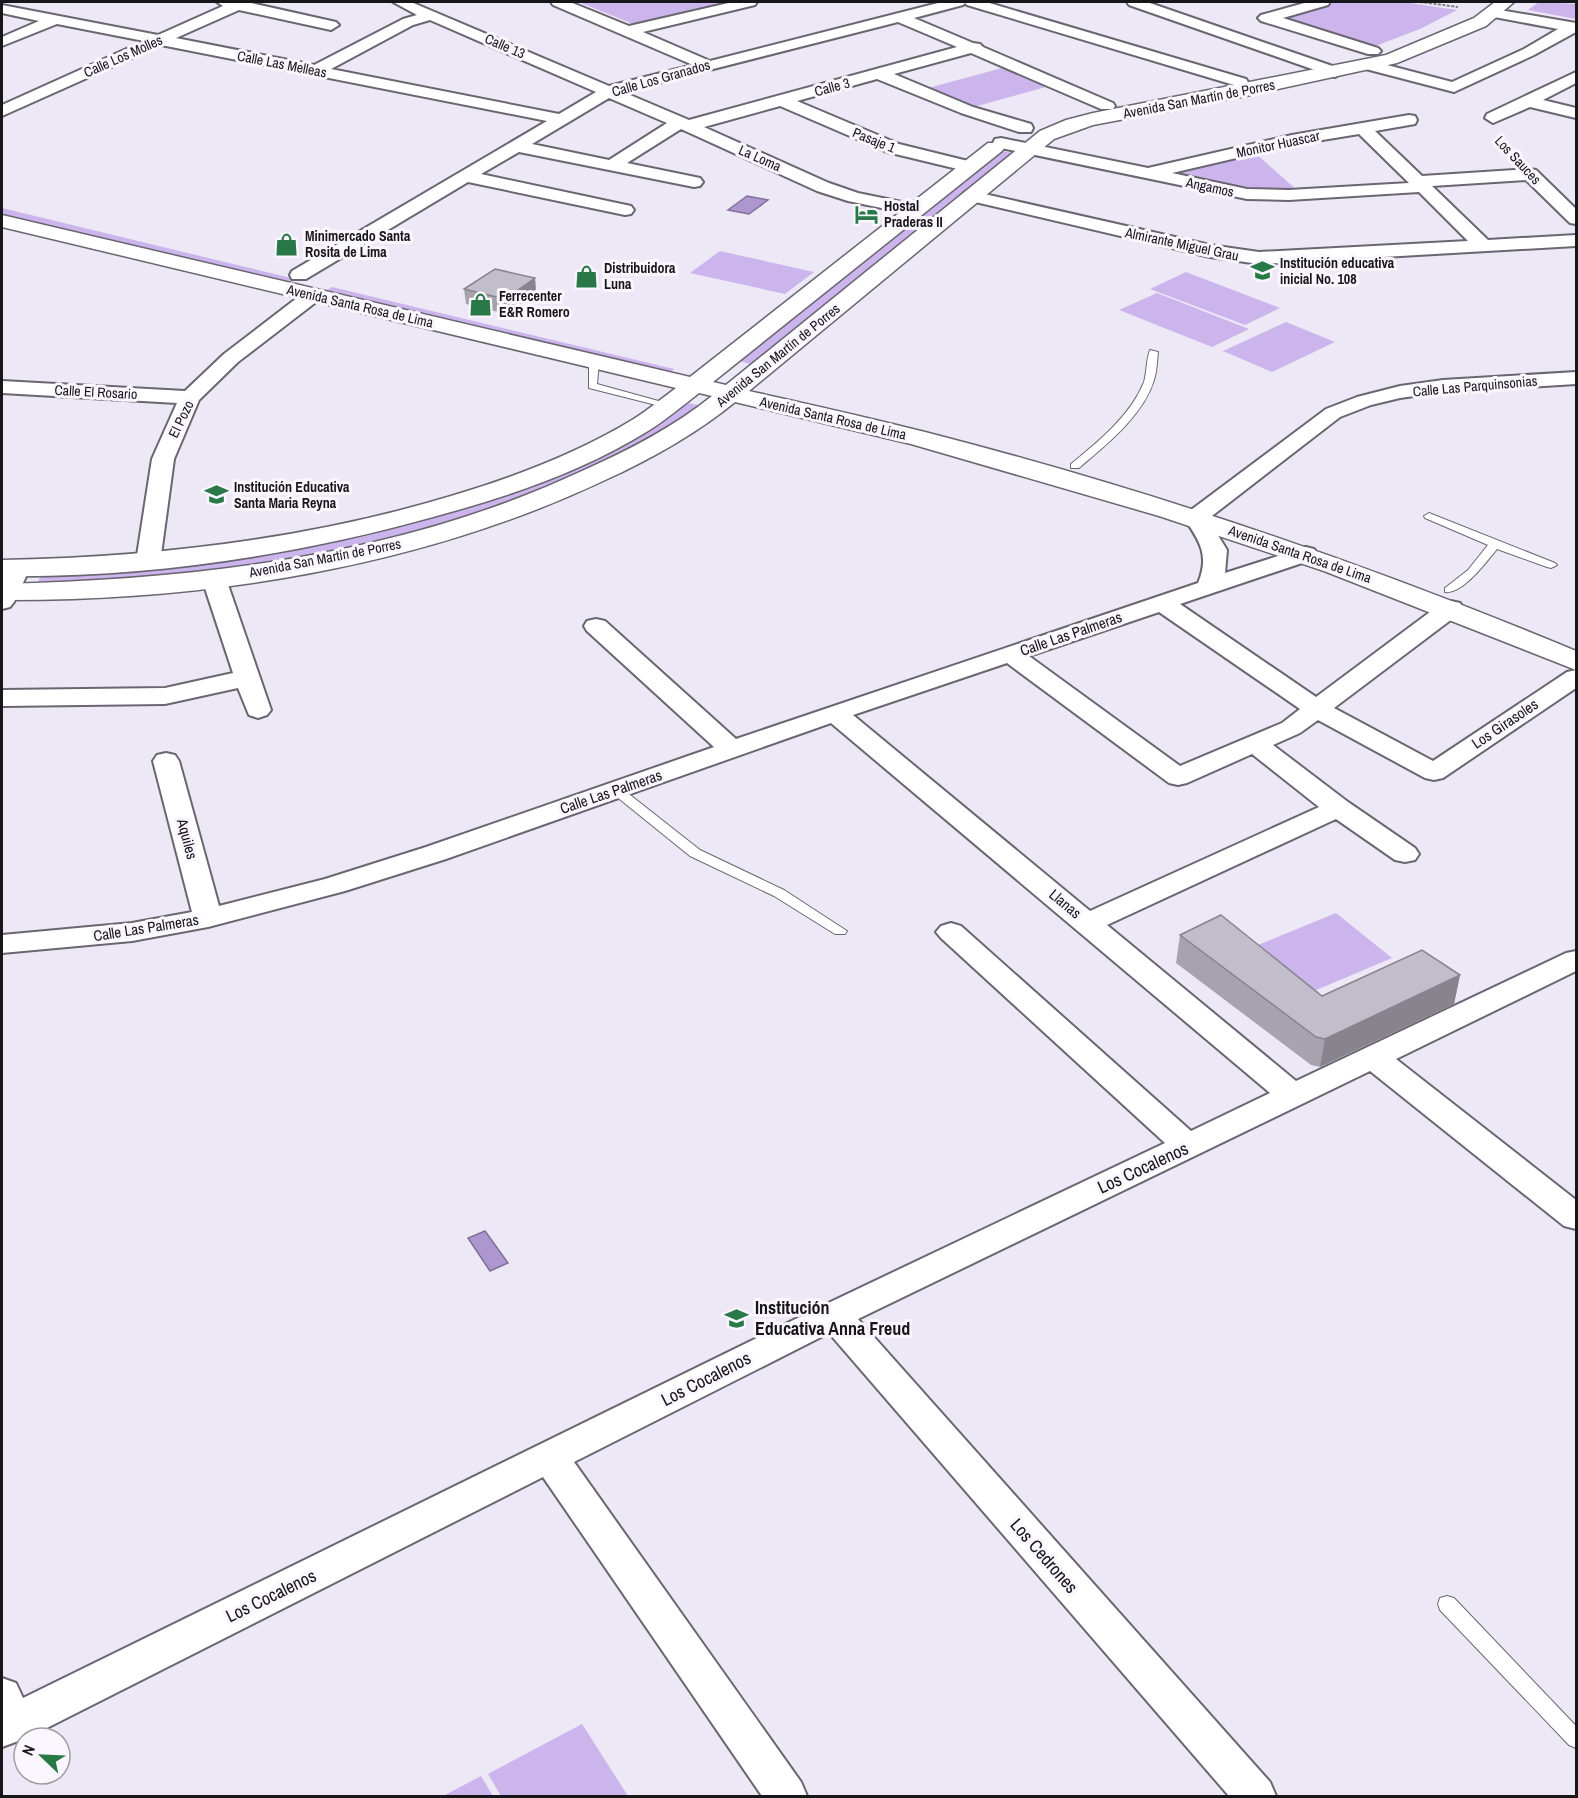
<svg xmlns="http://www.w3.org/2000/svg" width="1578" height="1798" viewBox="0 0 1578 1798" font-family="'Archivo Narrow',sans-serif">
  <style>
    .green { fill: #ccb5ec }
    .water { fill: #ae96d0; stroke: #817099; stroke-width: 1.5 }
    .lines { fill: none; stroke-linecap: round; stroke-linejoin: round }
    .lane-casing { stroke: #6a6671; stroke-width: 2 }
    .street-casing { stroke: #6a6671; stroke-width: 4 }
    .secondary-casing { stroke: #6a6671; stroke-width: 3 }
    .path { stroke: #827f87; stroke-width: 2; stroke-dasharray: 3 1.5; stroke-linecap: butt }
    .lane { fill: #fff; fill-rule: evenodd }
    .street { fill: #fff; fill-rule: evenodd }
    .secondary { fill: #fff; fill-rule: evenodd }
    .wall { fill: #a7a3ae }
    .shaded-wall { fill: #88848d }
    .building { fill: #c2bdca; stroke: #88848d; stroke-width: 1.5 }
    .labels { text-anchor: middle; stroke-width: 6; stroke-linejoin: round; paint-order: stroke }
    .far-street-label { font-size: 14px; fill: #17161a; stroke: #f9f6fe }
    .far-poi-label { font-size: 14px; font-weight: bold; fill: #17161a; stroke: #f9f6fe; text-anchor: start }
    .street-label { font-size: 15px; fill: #17161a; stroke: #f9f6fe }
    .near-street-label { font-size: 18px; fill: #17161a; stroke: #f9f6fe }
    .near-poi-label { font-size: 18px; font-weight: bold; fill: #17161a; stroke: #f9f6fe; text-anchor: start }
  </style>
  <rect width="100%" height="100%" fill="#ede8f5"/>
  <path class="green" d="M 579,2 L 739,2 L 638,26 Z
    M 1333,2 L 1403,2 L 1457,10 L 1420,29 L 1370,48 L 1277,19 Z
    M 1539,2 L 1576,4 L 1576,19 L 1528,10 Z
    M 1002,68 L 1046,87 L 970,108 L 921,90 Z
    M 1003,151 L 1013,153 L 758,366 L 739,361 Z
    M 1254,152 L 1298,191 L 1247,192 L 1169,175 L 1168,170 Z
    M 2,208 L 295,279 L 290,282 L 2,214 Z
    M 720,251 L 814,272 L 785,294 L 690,273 Z
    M 1186,272 L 1280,308 L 1245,325 L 1150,289 Z
    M 332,287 L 674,369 L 670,373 L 327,290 Z
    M 1157,293 L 1249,329 L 1212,347 L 1119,310 Z
    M 1286,322 L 1335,342 L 1272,372 L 1223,351 Z
    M 688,403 L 708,407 L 655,442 L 488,513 L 347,549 L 240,569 L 168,577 L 37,584 L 42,573 L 266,554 L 355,537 L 466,508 L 646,432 Z
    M 1336,913 L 1392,958 L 1295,999 L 1241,952 Z
    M 582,1724 L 628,1796 L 501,1796 L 488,1774 Z
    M 481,1776 L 493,1796 L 443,1796 Z"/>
  <path class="water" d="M 747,196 L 768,200 L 749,214 L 728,210 Z
    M 485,1231 L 508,1263 L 490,1271 L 468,1238 Z"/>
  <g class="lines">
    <defs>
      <path id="lane" d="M 1150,350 L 1158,352 C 1157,361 1157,371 1154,380 C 1143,416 1106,445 1079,468 L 1071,468 L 1071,464 C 1098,442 1131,415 1144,382 C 1147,372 1146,360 1150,350 Z
        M 594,359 L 599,362 L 597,384 L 673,405 L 668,408 L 589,388 L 589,362 Z
        M 1429,513 L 1555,563 L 1557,565 L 1551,568 L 1547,567 L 1497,549 C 1487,561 1462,595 1445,592 L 1445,588 L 1468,570 L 1488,545 L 1425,518 L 1424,516 Z
        M 616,786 L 620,787 L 700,850 L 784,890 L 847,931 L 845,934 L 835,934 L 774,896 L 690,856 L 612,793 L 610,790 Z
        M 1447,1596 L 1454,1598 L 1576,1726 L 1576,1748 L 1569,1745 L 1440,1610 L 1438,1604 L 1440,1598 Z"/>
      <path id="street" d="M 217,2 L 251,2 L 251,3 L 336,22 L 339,25 L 331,30 L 239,10 L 176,38 L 314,65 L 403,19 L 417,15 L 393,2 L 411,2 L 609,86 L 693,65 L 553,5 L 551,2 L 570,2 L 629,26 L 733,2 L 757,2 L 755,5 L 643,32 L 710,61 L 942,2 L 986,2 L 1246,79 L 1248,82 L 1246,85 L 1234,85 L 967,5 L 965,3 L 963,5 L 914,18 L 973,43 L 980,44 L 983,47 L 1113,103 L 1115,106 L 1113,109 L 1101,109 L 971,53 L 894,74 L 973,107 L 1031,124 L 1033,128 L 1031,132 L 1019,132 L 961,113 L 877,79 L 797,101 L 899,144 L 976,163 L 979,167 L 976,171 L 970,172 L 887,152 L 780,106 L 704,127 L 829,183 L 858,193 L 921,206 L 924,210 L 921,214 L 915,215 L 848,201 L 817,191 L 681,129 L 627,163 L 700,178 L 703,182 L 700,186 L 694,187 L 519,152 L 481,174 L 631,206 L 634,210 L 631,214 L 625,215 L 468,182 L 306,279 L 292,279 L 290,275 L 292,271 L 547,121 L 161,45 L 2,116 L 2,105 L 144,41 L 57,24 L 2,46 L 2,37 L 39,21 L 2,13 L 2,5 L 158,35 L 223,6 ZM 430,20 L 596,92 L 559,114 L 331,69 L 413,25 ZM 898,22 L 957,47 L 689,120 L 623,92 ZM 609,98 L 667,123 L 609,160 L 532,144 Z
        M 1127,2 L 1147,2 L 1341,69 L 1343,72 L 1335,77 L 1329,75 L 1129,5 Z
        M 1308,2 L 1330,2 L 1328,5 L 1283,18 L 1378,48 L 1381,51 L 1378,54 L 1368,54 L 1261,21 L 1258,18 L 1261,15 Z
        M 1494,9 L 1576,23 L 1576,32 L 1534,55 L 1454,92 L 1362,68 L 1360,65 L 1368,60 L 1452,82 L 1524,49 L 1558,29 L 1489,16 L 1487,13 Z
        M 1576,72 L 1576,83 L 1543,100 L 1576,108 L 1576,118 L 1530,107 L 1493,123 L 1485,118 L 1487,114 Z
        M 1409,115 L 1415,116 L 1417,120 L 1415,124 L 1375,131 L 1422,176 L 1530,169 L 1536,170 L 1576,209 L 1576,224 L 1570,223 L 1526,180 L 1432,186 L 1488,240 L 1576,235 L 1576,246 L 1259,264 L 1210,257 L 971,201 L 965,200 L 962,196 L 965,192 L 971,191 L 1210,245 L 1259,252 L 1468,241 L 1419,192 L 1289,200 L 1247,199 L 1001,148 L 995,147 L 993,143 L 995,139 L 1001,138 L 1148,168 L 1292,135 ZM 1359,134 L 1409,183 L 1289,190 L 1247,189 L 1172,173 L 1292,145 Z
        M 313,289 L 320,291 L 323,295 L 320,299 L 238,362 L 199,400 L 174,459 L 160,562 L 156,567 L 148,569 L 140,567 L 136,562 L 152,459 L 177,403 L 2,393 L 2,381 L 185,391 L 224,354 L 306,291 Z
        M 1576,372 L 1576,384 L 1443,392 L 1400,398 L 1371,405 L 1340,417 L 1208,519 L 1227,550 L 1225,573 L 1306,547 L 1314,549 L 1318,554 L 1314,559 L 1180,604 L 1316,697 L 1442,603 L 1451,601 L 1460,603 L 1463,608 L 1460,613 L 1334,708 L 1433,761 L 1567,672 L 1576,670 L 1576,688 L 1443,778 L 1434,780 L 1425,778 L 1318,720 L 1300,733 L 1273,745 L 1348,802 L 1415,848 L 1419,854 L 1415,860 L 1405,862 L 1395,860 L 1336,819 L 1107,925 L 1296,1081 L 1566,953 L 1576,951 L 1576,971 L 1396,1059 L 1576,1200 L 1576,1229 L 1564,1226 L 1370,1071 L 858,1319 L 1270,1782 L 1276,1796 L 1229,1796 L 829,1333 L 574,1462 L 801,1782 L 807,1796 L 762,1796 L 543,1477 L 29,1737 L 2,1747 L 2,1678 L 16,1683 L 23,1698 L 822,1306 L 1165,1143 L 941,938 L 936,932 L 941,926 L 951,923 L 961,926 L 1191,1131 L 1270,1093 L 831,723 L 446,859 L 345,891 L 208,927 L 132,941 L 2,953 L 2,935 L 132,923 L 192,912 L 153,761 L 157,755 L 166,753 L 175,755 L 179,761 L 219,906 L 325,879 L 426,847 L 714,747 L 587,631 L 584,626 L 587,621 L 596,619 L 605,621 L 736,739 L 1198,583 C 1210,555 1199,540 1184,518 L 1187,513 L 1326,409 L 1357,397 L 1400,386 L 1443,380 ZM 1159,612 L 1300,709 L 1282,723 L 1180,766 L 1029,656 ZM 1007,663 L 1169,783 L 1178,785 L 1187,783 L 1252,754 L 1319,807 L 1090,911 L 853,715 Z
        M 18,561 L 26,563 L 30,568 L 14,602 L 10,607 L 2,609 L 2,578 L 10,563 Z
        M 214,572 L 222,574 L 226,579 L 271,710 L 267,715 L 258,718 L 249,715 L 238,688 L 165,704 L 2,706 L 2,690 L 165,688 L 233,673 L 202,579 L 206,574 Z"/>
      <path id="secondary" d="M 1495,2 L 1514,2 L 1486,26 L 1397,63 L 1251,95 L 1093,125 L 1054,139 L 749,391 C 807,404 866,417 925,432 C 1147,489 1365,563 1576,651 L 1576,670 L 1324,571 L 1159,516 L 911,444 L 735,402 C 696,434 649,460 603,481 C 418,568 205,601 2,600 L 2,584 C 201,579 400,556 582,471 C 627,451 674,427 712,396 L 699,393 C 682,406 666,420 648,431 C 582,472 507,497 433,517 C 293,556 147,578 2,576 L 2,560 C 154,557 305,540 451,496 C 514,477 576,454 632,420 C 647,411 661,399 676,388 L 2,227 L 2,215 L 690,377 L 988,143 L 1002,143 L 1005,147 L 1002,151 L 713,382 L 726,385 L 1040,131 L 1066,120 L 1093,113 L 1386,55 L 1474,18 Z"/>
    </defs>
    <use href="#lane" class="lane-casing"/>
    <use href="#street" class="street-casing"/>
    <use href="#secondary" class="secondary-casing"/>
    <path class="path" d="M 1420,2 L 1458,7
      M 1497,137 L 1514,155"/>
    <use href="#lane" class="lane"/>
    <use href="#street" class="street"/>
    <use href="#secondary" class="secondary"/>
  </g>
  <path class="wall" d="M 535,278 L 536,293 L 506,314 L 466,304 L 464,289 Z
    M 1180,935 L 1322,996 L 1460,975 L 1454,1004 L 1320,1067 L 1311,1065 L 1176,963 Z"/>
  <path class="shaded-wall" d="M 535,278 L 536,293 L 506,314 L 505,299 Z
    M 1460,975 L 1454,1004 L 1320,1067 L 1325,1039 Z"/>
  <path class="building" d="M 495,269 L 535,278 L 505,299 L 464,289 Z
    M 1221,915 L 1322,996 L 1422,950 L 1460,975 L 1325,1039 L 1316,1037 L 1180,935 Z"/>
  <defs>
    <symbol id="hotel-bare" viewBox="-9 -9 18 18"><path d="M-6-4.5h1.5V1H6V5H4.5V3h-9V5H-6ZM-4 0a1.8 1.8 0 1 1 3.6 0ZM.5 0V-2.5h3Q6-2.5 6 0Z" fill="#297848" stroke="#f9f6fe" stroke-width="2.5" paint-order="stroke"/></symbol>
    <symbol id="shop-bare" viewBox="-9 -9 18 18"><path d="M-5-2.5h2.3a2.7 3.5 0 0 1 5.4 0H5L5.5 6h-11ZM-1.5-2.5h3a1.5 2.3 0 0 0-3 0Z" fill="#297848" stroke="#f9f6fe" stroke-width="2.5" paint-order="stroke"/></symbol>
    <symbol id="school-bare" viewBox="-9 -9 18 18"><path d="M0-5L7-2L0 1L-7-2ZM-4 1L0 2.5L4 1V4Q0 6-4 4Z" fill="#297848" stroke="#f9f6fe" stroke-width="2.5" paint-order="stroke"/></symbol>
  </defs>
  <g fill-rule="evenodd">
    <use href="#hotel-bare" x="850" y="198" width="33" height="33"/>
    <use href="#shop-bare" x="270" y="228" width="33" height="33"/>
    <use href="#school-bare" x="1246" y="254" width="33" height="33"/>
    <use href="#shop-bare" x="570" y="260" width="33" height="33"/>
    <use href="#shop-bare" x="464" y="288" width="33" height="33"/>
    <use href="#school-bare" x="200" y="478" width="33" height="33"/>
    <use href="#school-bare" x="720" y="1302" width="33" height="33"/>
  </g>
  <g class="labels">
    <g class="far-street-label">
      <text transform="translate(505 46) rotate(23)" y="5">Calle 13</text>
      <text transform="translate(123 56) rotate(-24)" y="5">Calle Los Molles</text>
      <text transform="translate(282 64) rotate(11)" y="5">Calle Las Melleas</text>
      <text transform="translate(661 78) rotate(-16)" y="5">Calle Los Granados</text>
      <text transform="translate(832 87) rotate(-15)" y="5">Calle 3</text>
      <text transform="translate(1199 99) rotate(-11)" y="5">Avenida San Martín de Porres</text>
      <text transform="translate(874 140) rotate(22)" y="5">Pasaje 1</text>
      <text transform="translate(1278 144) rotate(-12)" y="5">Monitor Huascar</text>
      <text transform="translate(760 158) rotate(24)" y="5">La Loma</text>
      <text transform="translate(1518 160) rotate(47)" y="5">Los Sauces</text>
      <text transform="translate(1210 187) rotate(12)" y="5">Angamos</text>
      <text transform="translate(1182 244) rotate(12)" y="5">Almirante Miguel Grau</text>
      <text transform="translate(360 306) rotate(13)" y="5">Avenida Santa Rosa de Lima</text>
      <text transform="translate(778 355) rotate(-39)" y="5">Avenida San Martín de Porres</text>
      <text transform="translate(1475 386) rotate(-5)" y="5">Calle Las Parquinsonias</text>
      <text transform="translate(96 392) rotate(3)" y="5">Calle El Rosario</text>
      <text transform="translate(833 418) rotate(13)" y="5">Avenida Santa Rosa de Lima</text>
      <text transform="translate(181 419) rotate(-64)" y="5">El Pozo</text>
      <text transform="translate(1300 554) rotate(19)" y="5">Avenida Santa Rosa de Lima</text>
      <text transform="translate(325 558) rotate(-11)" y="5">Avenida San Martín de Porres</text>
    </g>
    <g class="far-poi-label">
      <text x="884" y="211">Hostal<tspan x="884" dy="16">Praderas II</tspan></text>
      <text x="305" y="241">Minimercado Santa<tspan x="305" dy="16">Rosita de Lima</tspan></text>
      <text x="1280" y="268">Institución educativa<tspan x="1280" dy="16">inicial No. 108</tspan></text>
      <text x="604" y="273">Distribuidora<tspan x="604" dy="16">Luna</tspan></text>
      <text x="499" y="301">Ferrecenter<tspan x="499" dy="16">E&amp;R Romero</tspan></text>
      <text x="234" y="492">Institución Educativa<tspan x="234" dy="16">Santa Maria Reyna</tspan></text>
    </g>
    <g class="street-label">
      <text transform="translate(1071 634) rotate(-19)" y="5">Calle Las Palmeras</text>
      <text transform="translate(1505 724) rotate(-34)" y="5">Los Girasoles</text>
      <text transform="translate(611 792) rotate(-19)" y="5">Calle Las Palmeras</text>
      <text transform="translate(187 839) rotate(75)" y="5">Aquiles</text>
      <text transform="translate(1065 904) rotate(40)" y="5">Llanas</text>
      <text transform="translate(146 928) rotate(-9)" y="5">Calle Las Palmeras</text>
    </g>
    <g class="near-street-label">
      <text transform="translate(1143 1168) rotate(-25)" y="6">Los Cocalenos</text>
      <text transform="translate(706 1379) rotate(-27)" y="6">Los Cocalenos</text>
      <text transform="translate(1044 1556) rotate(49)" y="6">Los Cedrones</text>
      <text transform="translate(271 1596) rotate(-26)" y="6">Los Cocalenos</text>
    </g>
    <g class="near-poi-label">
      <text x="755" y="1314">Institución<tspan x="755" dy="21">Educativa Anna Freud</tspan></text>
    </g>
  </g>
  <rect width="1578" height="1798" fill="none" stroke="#17161a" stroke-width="6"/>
  <g transform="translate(42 1756) rotate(293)"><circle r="28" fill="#f9f6fe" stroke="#9f9ca3" stroke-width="1.5"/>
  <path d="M0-4.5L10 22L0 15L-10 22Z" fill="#297848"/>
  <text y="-9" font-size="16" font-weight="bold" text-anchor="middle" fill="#17161a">N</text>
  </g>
</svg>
